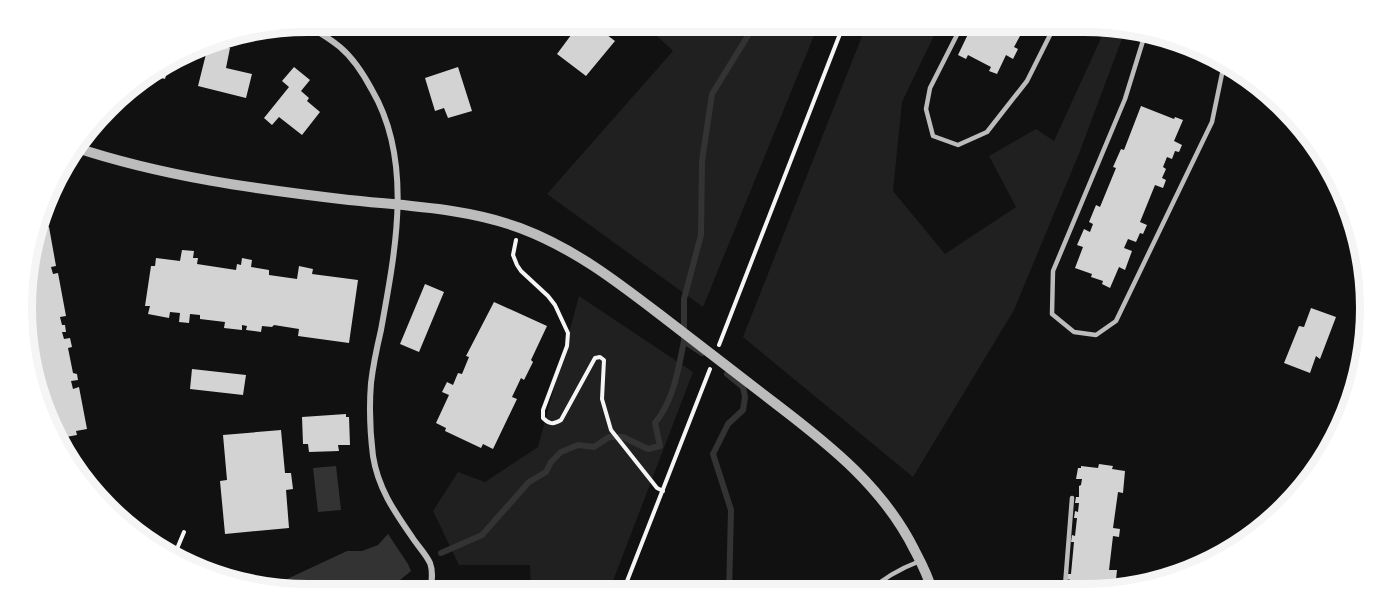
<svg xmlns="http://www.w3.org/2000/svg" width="1392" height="616" viewBox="0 0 1392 616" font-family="Raleway,sans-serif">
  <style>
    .green { fill: #202020 }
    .water { fill: #333 }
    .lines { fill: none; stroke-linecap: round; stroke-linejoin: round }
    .stream { stroke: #333; stroke-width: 6 }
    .building { fill: #d3d3d3 }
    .path { stroke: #f5f5f5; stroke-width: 4 }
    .service { stroke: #bcbcbc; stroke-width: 4.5 }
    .minor { stroke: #bcbcbc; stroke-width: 6 }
    .tertiary { stroke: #bcbcbc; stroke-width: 10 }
    .rim { fill: none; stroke: #f5f5f5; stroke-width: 8 }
  </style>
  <rect width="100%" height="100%" fill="#111"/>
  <path class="green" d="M 641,21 L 820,21 L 703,307 L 547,194 L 673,51 Z
    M 868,21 L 941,21 L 902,102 L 893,191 L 945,254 L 1016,207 L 989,156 L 1036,129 L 1054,141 L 1107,25 L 1126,28 L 1080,151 L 1014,310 L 913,477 L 743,337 Z
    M 579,296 L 693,372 L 608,594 L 531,594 L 530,565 L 459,565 L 433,511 L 458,472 L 485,482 L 538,447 Z"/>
  <path class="water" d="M 336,466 L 341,510 L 318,512 L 313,468 Z
    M 388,534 L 408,564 L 411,571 L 389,589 L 355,595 L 308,595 L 273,589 L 272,586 L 347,551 L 362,551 L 378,545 Z"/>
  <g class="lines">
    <path class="stream" d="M 702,353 L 684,341 L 684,299 L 701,235 L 702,161 L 712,94 L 757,21
      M 441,553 L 482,535 L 529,482 L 546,472 L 551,462 L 561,452 L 578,445 L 594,447 L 609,437 L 623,437 L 648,449 L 660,446 L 655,423 C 674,400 678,370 684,341
      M 701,594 L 704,592 L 729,594 L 731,510 L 713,454 L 728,424 L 743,410 L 745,397 L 743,387 L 727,374"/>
  </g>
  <path class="building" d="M 976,21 L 1028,21 L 1024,30 L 1017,26 L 1013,33 L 1020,36 L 1014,47 L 1018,49 L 1013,59 L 1006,55 L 997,74 L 989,71 L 991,67 L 968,55 L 966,59 L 958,55 L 969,32 L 965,29 L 968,23 L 973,26 Z
    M 583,24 L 590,30 L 594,25 L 615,41 L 586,76 L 557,54 L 577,27 L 579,29 Z
    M 209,42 L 230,48 L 226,68 L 252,74 L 246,98 L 198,86 Z
    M 170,63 L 165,79 L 149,75 Z
    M 294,67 L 310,80 L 301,91 L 309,98 L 307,101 L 320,112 L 302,135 L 279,117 L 272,125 L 264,118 L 289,87 L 282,81 Z
    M 458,67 L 472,111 L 448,118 L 444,108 L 435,111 L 425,78 Z
    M 1141,106 L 1174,119 L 1175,117 L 1183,120 L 1174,141 L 1182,145 L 1179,152 L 1175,151 L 1172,159 L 1167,157 L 1163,167 L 1166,169 L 1162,178 L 1166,180 L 1163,188 L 1155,185 L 1140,222 L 1147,225 L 1143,234 L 1140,233 L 1136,242 L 1128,239 L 1124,248 L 1132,251 L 1125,270 L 1119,267 L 1110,288 L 1102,284 L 1103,281 L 1091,277 L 1092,274 L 1075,268 L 1083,247 L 1077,245 L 1084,229 L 1090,232 L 1093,224 L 1089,222 L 1096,205 L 1100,207 L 1116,168 L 1113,167 L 1121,149 L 1124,150 Z
    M 1337,182 L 1343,185 L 1347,203 L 1331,194 Z
    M 38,222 L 39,228 L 49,227 L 56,266 L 51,267 L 53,274 L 58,273 L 66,316 L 60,317 L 62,325 L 65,325 L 66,332 L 62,332 L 64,339 L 70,338 L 72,347 L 68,348 L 73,373 L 77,374 L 78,380 L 71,381 L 73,389 L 79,387 L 87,429 L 76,431 L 77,435 L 55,439 L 24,346 L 26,252 Z
    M 182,250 L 194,251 L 193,258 L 198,258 L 197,264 L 236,270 L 237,264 L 241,265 L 242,258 L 252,260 L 251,267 L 269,270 L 269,275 L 297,279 L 299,266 L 313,269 L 312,274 L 358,280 L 349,343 L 298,336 L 299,329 L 274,325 L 272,327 L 262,326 L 261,332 L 246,330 L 247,326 L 242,325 L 242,330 L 224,328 L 225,322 L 200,319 L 200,315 L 190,314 L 189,323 L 179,322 L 180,313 L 170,312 L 169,318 L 148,314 L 150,306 L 145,306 L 151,266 L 155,266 L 156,258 L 180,261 Z
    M 1364,265 L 1370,288 L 1370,289 L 1355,281 Z
    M 425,284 L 444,292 L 419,352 L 400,344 Z
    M 494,302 L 547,326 L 531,360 L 533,362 L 524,380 L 521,378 L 512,397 L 517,399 L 493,449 L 483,444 L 481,448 L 445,431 L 446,428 L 436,423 L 449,395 L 442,392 L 447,382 L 453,385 L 458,373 L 462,374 L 469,357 L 466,356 Z
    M 1311,308 L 1336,317 L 1320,359 L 1316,356 L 1310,373 L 1284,363 L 1299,326 L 1304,327 Z
    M 192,369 L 246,375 L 243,395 L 190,389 Z
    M 346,414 L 346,417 L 349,417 L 350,445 L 338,445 L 339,451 L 309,452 L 308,444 L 303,444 L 302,417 Z
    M 281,430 L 285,473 L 291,473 L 293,489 L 286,490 L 289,528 L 225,534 L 220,481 L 227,480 L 223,435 Z
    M 1326,451 L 1329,454 L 1322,468 L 1314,477 L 1307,470 Z
    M 1099,464 L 1113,466 L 1112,469 L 1125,471 L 1123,493 L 1118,492 L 1113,528 L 1120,529 L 1119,537 L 1113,536 L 1109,570 L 1117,570 L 1116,580 L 1111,579 L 1110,593 L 1069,589 L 1071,580 L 1066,579 L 1067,574 L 1071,574 L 1074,542 L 1071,542 L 1072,535 L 1075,536 L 1077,518 L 1074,518 L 1075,511 L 1078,512 L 1079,503 L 1075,503 L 1076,497 L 1079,497 L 1079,486 L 1081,485 L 1082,479 L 1076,479 L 1078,468 L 1081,468 L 1081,466 L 1098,468 Z
    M 512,586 L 515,594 L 490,594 Z"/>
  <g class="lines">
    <path class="path" d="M 516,240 L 513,255 L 517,265 L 521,271 L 548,296 L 555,305 L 568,333 L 567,346 L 543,410 L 543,418 C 549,424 553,425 561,420 L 595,358 L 600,357 L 604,360 L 602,399 L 611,430 L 657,488 L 663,491
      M 719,345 L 845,21
      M 174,556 L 184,532
      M 622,594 L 710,369"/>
    <path class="service" d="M 964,21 L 930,88 L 926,109 L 933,136 L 958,145 L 987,132 L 1027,81 L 1057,21
      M 1146,31 L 1125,99 L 1053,271 L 1052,314 L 1074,332 L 1096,335 L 1116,321 L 1212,122 L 1224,64
      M 867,593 C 883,578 899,569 920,561
      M 1067,593 L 1065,586 L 1072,498"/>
    <path class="minor" d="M 302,22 C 315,30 328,37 340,47 C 353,58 364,75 372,90 C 414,162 395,252 381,330 C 377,347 373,366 371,383 C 369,408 370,432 373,456 C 378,488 394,511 412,537 C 417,545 426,554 430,563 C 434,573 431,585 430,595"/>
    <path class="tertiary" d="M 74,147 C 164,177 256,189 349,200 C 406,206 466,208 520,228 C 576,249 620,284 667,320 C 703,348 740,376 776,404 C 831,446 884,488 915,551 C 922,564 929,579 933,593"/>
  </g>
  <path d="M0 0H1392V616H0ZM308 32H1084A276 276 0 0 1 1360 308V308A276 276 0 0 1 1084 584H308A276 276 0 0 1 32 308V308A276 276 0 0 1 308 32Z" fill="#fff" fill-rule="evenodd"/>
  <path class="rim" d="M308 32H1084A276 276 0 0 1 1360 308V308A276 276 0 0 1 1084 584H308A276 276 0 0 1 32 308V308A276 276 0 0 1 308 32Z"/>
</svg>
